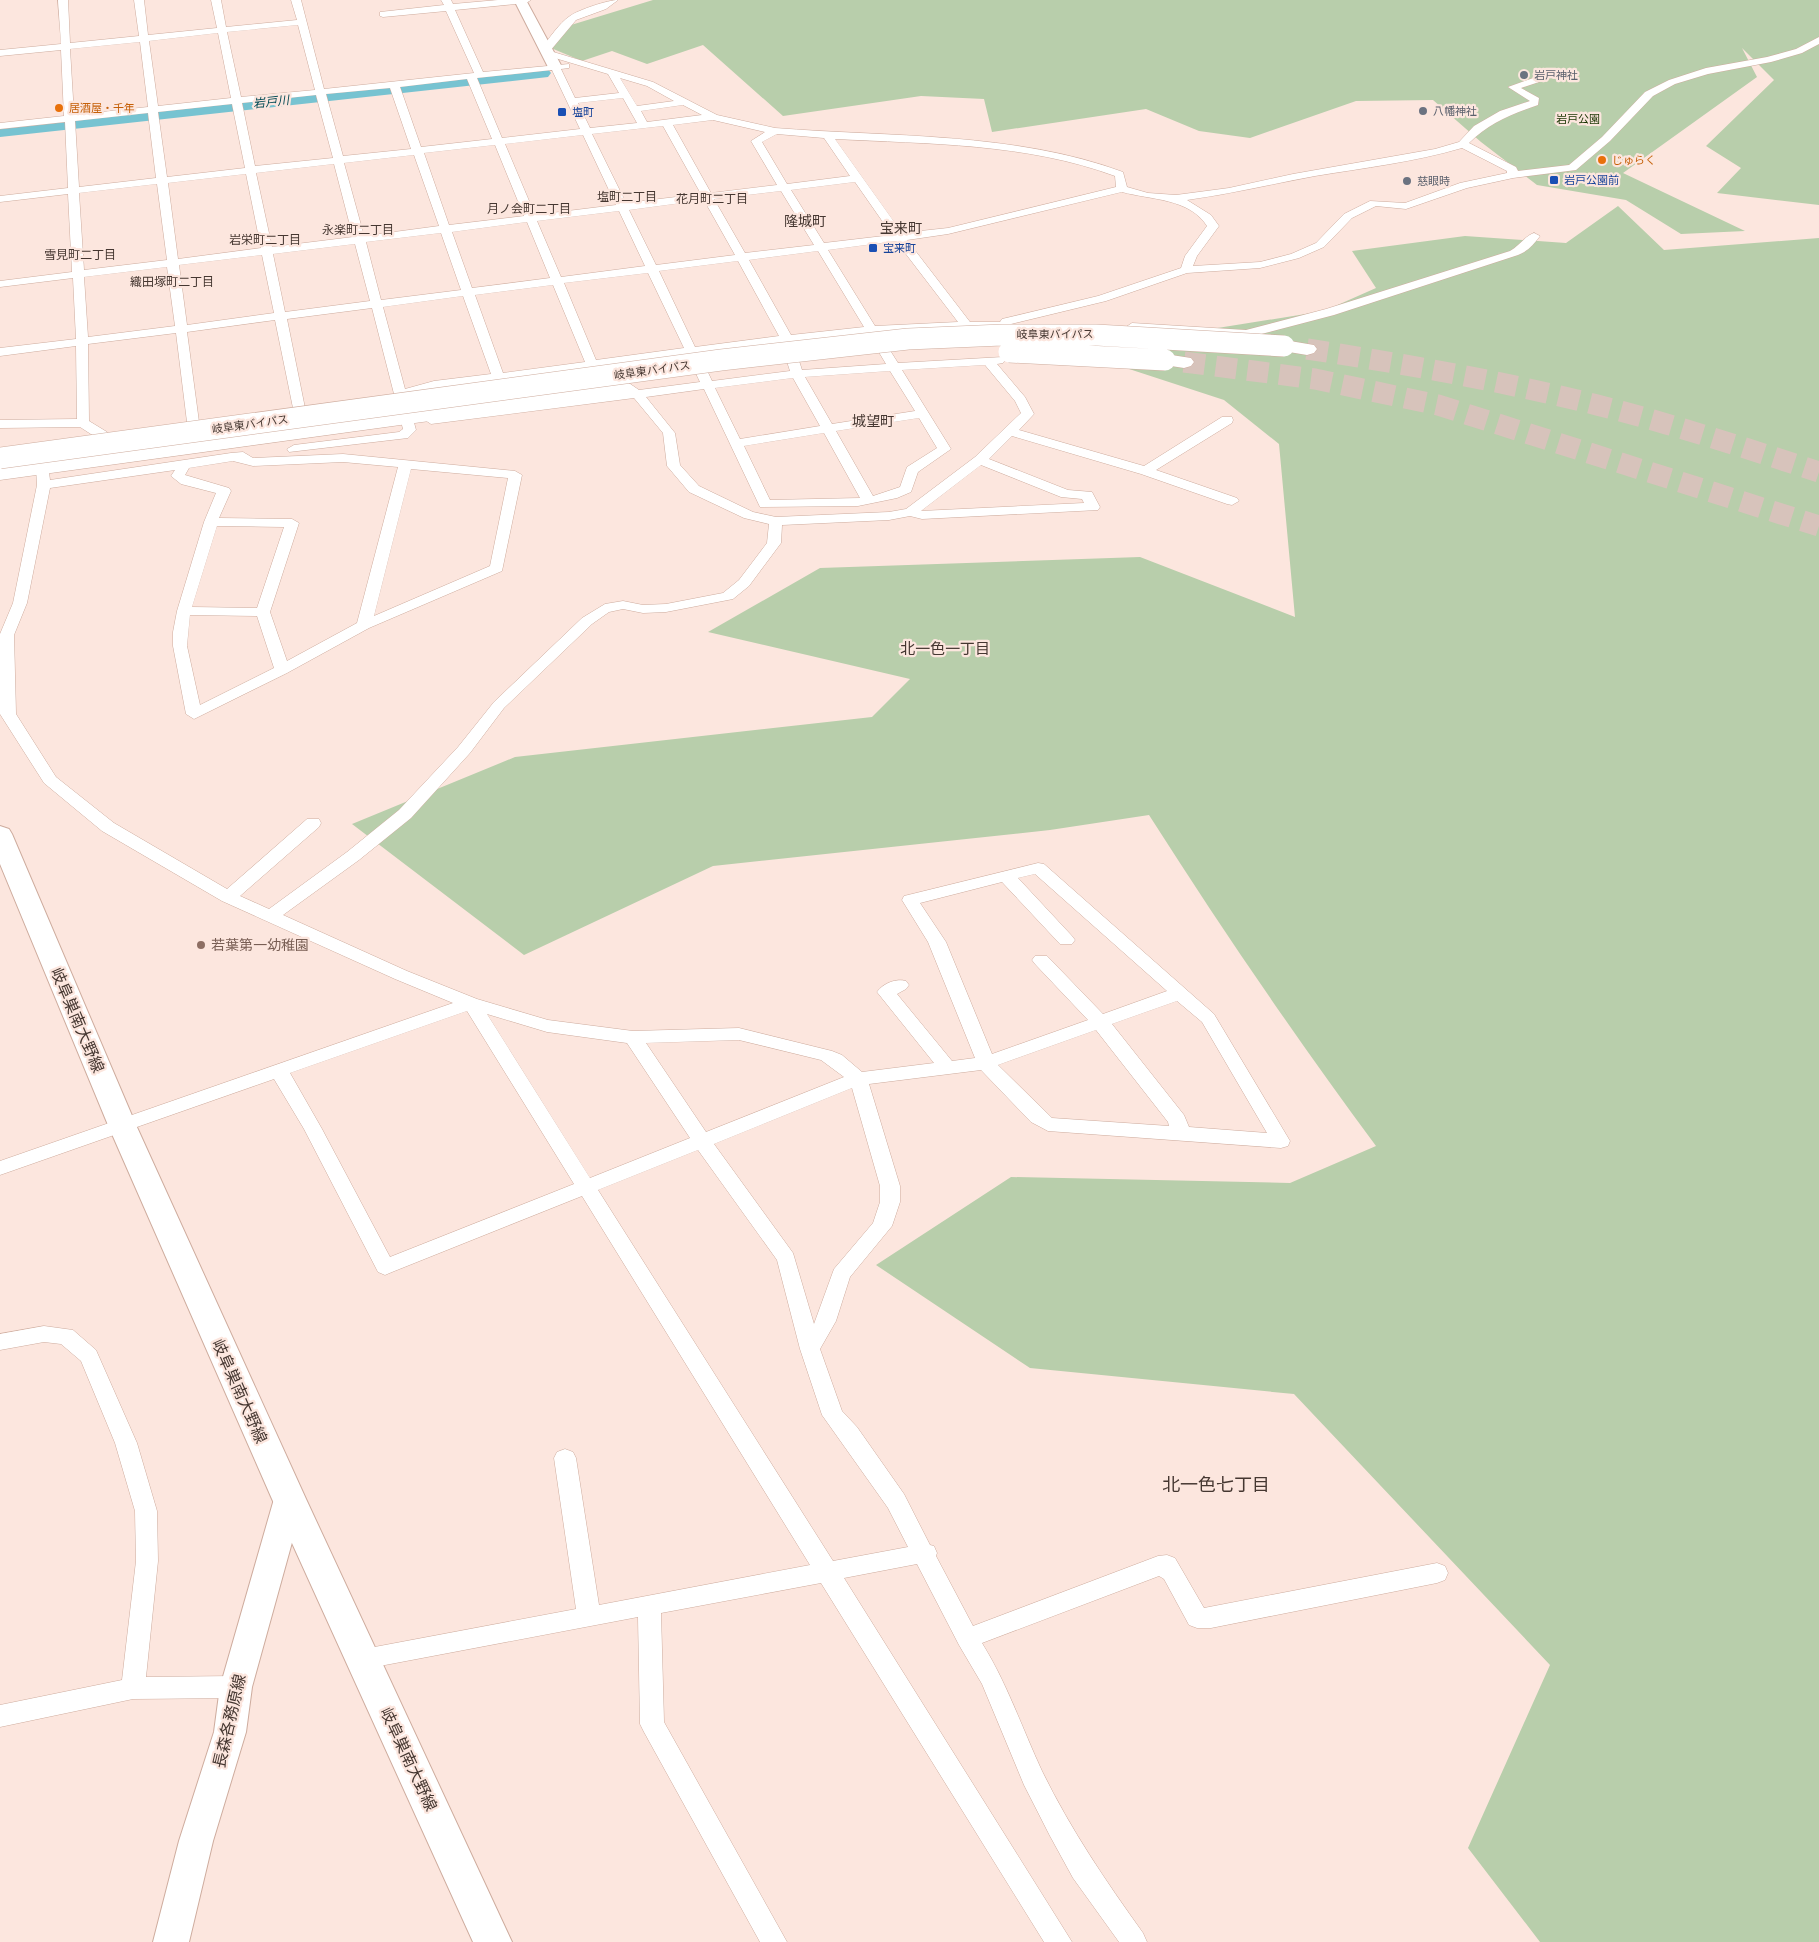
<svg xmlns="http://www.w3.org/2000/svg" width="1819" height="1942" viewBox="0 0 1819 1942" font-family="Lato,'Noto Sans JP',sans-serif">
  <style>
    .green { fill: #b8ceab }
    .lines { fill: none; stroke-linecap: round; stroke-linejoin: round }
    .river { fill: #77c3d1; fill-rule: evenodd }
    .highway-tunnel { stroke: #d7c3bb; stroke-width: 21; stroke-dasharray: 21 11; stroke-linecap: butt }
    .street-casing { stroke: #ceac9e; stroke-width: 1 }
    .secondary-casing { stroke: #ceac9e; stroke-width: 2 }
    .primary-casing { stroke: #ceac9e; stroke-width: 2 }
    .highway-casing { stroke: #ceac9e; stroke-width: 1 }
    .street { fill: #fff; fill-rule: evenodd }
    .secondary { fill: #fff; fill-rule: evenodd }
    .primary { fill: #fff; fill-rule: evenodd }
    .highway { fill: #fff; fill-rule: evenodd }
    .highway-bridge-casing { stroke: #ceac9e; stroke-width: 22; stroke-linecap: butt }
    .highway-bridge { stroke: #fff; stroke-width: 21 }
    .worship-dot { fill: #6b7280; stroke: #fce6de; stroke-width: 2 }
    .food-dot { fill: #e8710a; stroke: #fce6de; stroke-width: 2 }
    .transit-dot { fill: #1a4fb4; stroke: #fce6de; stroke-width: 2 }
    .education-dot { fill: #8d6e63; stroke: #fce6de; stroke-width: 2 }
    .labels { text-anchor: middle; stroke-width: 4.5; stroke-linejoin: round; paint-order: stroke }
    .far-worship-label { font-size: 11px; fill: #5b616d; stroke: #fce6de; text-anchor: start }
    .far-food-label { font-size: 11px; fill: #c56008; stroke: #fce6de; text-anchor: start }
    .far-transit-label { font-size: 11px; fill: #164399; stroke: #fce6de; text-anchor: start }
    .far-park-label { font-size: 11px; fill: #183400; stroke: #fce6de }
    .far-street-label { font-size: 11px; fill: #453731; stroke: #fce6de }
    .far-water-label { font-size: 12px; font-style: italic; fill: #004953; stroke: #fce6de }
    .far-neighbourhood-label { font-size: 12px; fill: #453731; stroke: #fce6de }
    .far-quarter-label { font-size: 14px; fill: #453731; stroke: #fce6de }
    .education-label { font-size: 14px; fill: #785e54; stroke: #fce6de; text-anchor: start }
    .neighbourhood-label { font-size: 15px; fill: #453731; stroke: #fce6de }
    .near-street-label { font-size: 16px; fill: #453731; stroke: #fce6de }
    .near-neighbourhood-label { font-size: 18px; fill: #453731; stroke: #fce6de }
  </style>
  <rect width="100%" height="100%" fill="#fce6de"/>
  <path class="green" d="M 653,0 L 1819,0 L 1819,205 L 1717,193 L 1741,168 L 1706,146 L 1774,80 L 1742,48 L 1757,77 L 1623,173 L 1745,231 L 1681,234 L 1626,200 L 1537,185 L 1481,142 L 1433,100 L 1356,101 L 1250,138 L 1199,131 L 1146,109 L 992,132 L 984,99 L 921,96 L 783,116 L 703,45 L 647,64 L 612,51 L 582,61 L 551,48 L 571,25 Z
    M 1618,206 L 1664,250 L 1819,238 L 1819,1942 L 1540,1942 L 1468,1848 L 1550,1665 L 1294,1394 L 1030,1368 L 876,1265 L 1011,1177 L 1290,1183 L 1376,1146 C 1296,1038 1221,928 1149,815 L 1050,830 L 713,866 L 524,955 L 352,824 L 515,757 L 872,717 L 910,679 L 708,632 L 820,568 L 1140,557 L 1295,617 L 1279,444 L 1224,400 L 1074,351 L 1324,311 L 1376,288 L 1352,251 L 1465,236 L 1566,243 Z"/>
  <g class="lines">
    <path class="river" d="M 542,68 L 548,69 L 551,73 L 548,77 L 0,137 L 0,125 Z"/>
    <path class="highway-tunnel" d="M 1307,349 C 1405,364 1502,381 1597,405 C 1672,424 1746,448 1819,472
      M 1184,362 L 1315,379 L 1438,405 L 1819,526"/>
    <defs>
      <path id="street" d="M 58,0 L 68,0 L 70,43 L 139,36 L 134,0 L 144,0 L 148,35 L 217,28 L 211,0 L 221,0 L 226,27 L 297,20 L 291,0 L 301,0 L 324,89 L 474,73 L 446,11 L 383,17 L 380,16 L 380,12 L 444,5 L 441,0 L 451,0 L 453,4 L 498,0 L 531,0 L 526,3 L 455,10 L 483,72 L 569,64 L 569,68 L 561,69 L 575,98 L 619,93 L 608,74 L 545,55 L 541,49 C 549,39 559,23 570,16 C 578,10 608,0 618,0 L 606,9 L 576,20 L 550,51 L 653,82 L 717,115 L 775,128 C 888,137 1016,132 1123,172 L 1127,187 L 1148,193 L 1176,195 L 1229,188 L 1293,174 L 1435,149 L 1459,142 L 1474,126 L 1500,111 L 1530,101 L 1508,87 L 1539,76 L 1544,79 L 1542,81 L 1521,88 L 1539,98 L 1538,105 C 1511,114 1489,123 1469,143 L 1516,167 L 1518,171 L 1569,165 L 1602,137 L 1645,92 L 1669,80 L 1706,68 L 1767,57 L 1796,49 L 1819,37 L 1819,44 L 1802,53 L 1771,62 L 1708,74 L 1675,84 L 1653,96 L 1610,141 L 1576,170 L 1513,178 L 1467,188 L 1406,209 L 1376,206 L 1352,218 L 1324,247 L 1299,258 L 1260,268 L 1187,273 L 1106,301 L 1011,324 L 1010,329 L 1006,330 L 879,333 L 898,363 L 1003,357 L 1005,360 L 1003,363 L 997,364 L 1025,397 L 1034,414 L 1019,430 L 1144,466 L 1222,417 L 1232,417 L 1233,420 L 1232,423 L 1156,470 L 1237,498 L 1239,501 L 1232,505 L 1227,504 L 1141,474 L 1012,436 L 989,459 L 1068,490 L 1092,492 L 1100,507 L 1098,510 L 922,519 L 910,516 L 889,520 L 782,525 L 781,543 L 749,586 L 733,599 L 666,612 L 643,613 L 623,609 L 609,612 L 592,624 L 504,708 L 470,753 L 411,818 L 359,860 L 283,915 L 407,971 L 477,999 L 548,1020 L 633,1031 L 739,1028 L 832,1051 L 842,1055 L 862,1072 L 934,1063 L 877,992 C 883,983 897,978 906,981 L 909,985 L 906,989 L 897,994 L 952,1061 L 975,1058 L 928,942 L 902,900 L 904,896 L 1038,863 L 1044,864 L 1214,1014 L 1290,1141 L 1288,1146 L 1281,1148 L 1048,1131 L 1031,1122 L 981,1070 L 869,1084 L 900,1186 L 900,1202 L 892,1226 L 850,1277 L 836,1321 L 820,1349 L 842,1411 L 857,1427 L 904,1494 L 930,1545 L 934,1546 L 937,1553 L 936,1556 L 973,1626 L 1158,1556 L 1167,1555 L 1175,1558 L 1204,1608 L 1437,1563 L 1445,1566 L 1448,1573 L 1445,1580 L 1437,1583 L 1211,1628 L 1197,1628 L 1189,1625 L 1164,1579 L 1159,1576 L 982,1643 C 1007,1683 1022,1728 1042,1771 C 1071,1830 1105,1880 1143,1933 L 1147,1942 L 1119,1942 L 1073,1878 L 1050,1836 L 1024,1785 L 982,1684 L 959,1645 L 917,1564 L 844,1578 L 1072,1942 L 1044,1942 L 821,1583 L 661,1613 L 664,1722 L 787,1942 L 760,1942 L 644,1732 L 640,1724 L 638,1617 L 364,1669 L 356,1666 L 352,1659 L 356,1652 L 364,1649 L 576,1609 L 554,1458 L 557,1452 L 565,1449 L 573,1452 L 576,1458 L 599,1605 L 810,1565 L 582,1196 L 392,1272 L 385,1275 L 378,1272 L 304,1129 L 274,1079 L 0,1175 L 0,1161 L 453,1003 L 395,979 L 222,901 L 102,831 L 44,783 L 0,714 L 0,634 L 13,603 L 37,485 L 36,468 L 38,465 L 48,465 L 50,480 L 231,453 L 243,452 L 253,458 L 343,454 L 515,471 L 522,475 L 502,571 L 369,628 L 287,673 L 194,719 L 186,714 L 173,646 L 173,632 L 177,611 L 204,522 L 216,493 L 181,484 L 171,476 L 175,470 L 50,488 L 27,603 L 14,635 L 16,714 L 56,777 L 114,823 L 227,889 L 307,819 L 319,819 L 321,823 L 319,827 L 240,896 L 269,909 L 347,852 L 399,810 L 458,747 L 494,702 L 582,618 L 605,604 L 623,601 L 643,605 L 666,604 L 723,593 L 739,580 L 767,543 L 769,524 L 744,518 L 689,492 L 667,466 L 663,433 L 634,398 L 431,424 L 425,420 L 431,416 L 625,392 L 590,368 L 435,389 L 407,396 L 416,430 L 408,438 L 289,452 L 287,449 L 294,445 L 399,432 L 403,429 L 372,308 L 287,319 L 305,408 L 303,411 L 299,412 L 293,408 L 275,320 L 187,332 L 199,422 L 198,425 L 193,426 L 187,422 L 176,333 L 88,344 L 89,421 L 107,432 L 108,435 L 107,438 L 97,438 L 80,427 L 0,428 L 0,420 L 77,419 L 76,346 L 0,356 L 0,348 L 76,339 L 73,278 L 0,287 L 0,281 L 72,272 L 68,194 L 0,202 L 0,196 L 68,188 L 65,122 L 0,129 L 0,123 L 64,116 L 61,50 L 0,56 L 0,50 L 61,44 ZM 298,25 L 315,90 L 241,97 L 227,32 ZM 218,33 L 231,98 L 158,106 L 149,41 ZM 140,42 L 148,107 L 74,115 L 70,49 ZM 552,70 L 580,129 L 502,138 L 477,78 ZM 620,78 L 647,86 L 674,101 L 637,106 ZM 467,79 L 492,139 L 421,147 L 400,87 ZM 390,88 L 411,149 L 343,156 L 326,94 ZM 316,95 L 333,158 L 255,166 L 242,103 ZM 623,98 L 637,123 L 590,128 L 578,103 ZM 232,104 L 245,168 L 167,177 L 158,112 ZM 683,105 L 702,115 L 647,122 L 641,111 ZM 148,113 L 156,178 L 79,187 L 75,121 ZM 713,120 L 765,132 L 751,141 L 777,185 L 711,193 L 673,125 ZM 663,126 L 701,194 L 626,203 L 592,134 ZM 777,134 L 824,138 L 850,176 L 787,184 L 762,142 ZM 583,135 L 616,205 L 535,215 L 505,144 ZM 835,139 C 928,144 1026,143 1115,176 L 1116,187 L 948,228 L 902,233 ZM 495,145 L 524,216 L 449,225 L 424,153 ZM 1462,148 L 1507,171 L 1507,173 L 1460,183 L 1405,203 L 1370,201 L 1344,214 L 1316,243 L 1291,254 L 1260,262 L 1193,266 L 1197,256 L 1219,226 L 1211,215 L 1187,200 C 1230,194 1272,184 1315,176 C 1364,168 1414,162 1462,148 ZM 414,155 L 439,226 L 364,236 L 344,163 ZM 334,164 L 353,237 L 272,247 L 256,173 ZM 246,174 L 261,248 L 178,259 L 168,183 ZM 855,182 L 892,235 L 824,243 L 791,190 ZM 157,184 L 167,260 L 84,270 L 79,193 ZM 781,191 L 814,245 L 745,253 L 714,199 ZM 1122,192 C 1151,200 1189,198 1207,226 L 1185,256 L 1181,268 L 1098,296 L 1002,319 L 1000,322 L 970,322 L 907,240 L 948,234 ZM 704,200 L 735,255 L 656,265 L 629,210 ZM 619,211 L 645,266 L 561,277 L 537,221 ZM 527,222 L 550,278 L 472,288 L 452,232 ZM 441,233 L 461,290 L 381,300 L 366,242 ZM 896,241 L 958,322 L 875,326 L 828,250 ZM 355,244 L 370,301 L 285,312 L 273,254 ZM 818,251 L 864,327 L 791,335 L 749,260 ZM 262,255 L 274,313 L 187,325 L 179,265 ZM 738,261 L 779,336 L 695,347 L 659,271 ZM 167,267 L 175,326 L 88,337 L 84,277 ZM 648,273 L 684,348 L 596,360 L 564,283 ZM 553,285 L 585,362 L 503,373 L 475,295 ZM 463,296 L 491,374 L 434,381 L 405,389 L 383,307 ZM 868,334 L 886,364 L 802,370 L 793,342 ZM 781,343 L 790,371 L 712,381 L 699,353 ZM 687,355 L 700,382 L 639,390 L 604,366 ZM 985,365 L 1015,401 L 1021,413 L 975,457 L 906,509 L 889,512 L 776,517 L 753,512 L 699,486 L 680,465 L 675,433 L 646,397 L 704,389 L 760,507 L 858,506 L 897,498 L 911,492 L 918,472 L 951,449 L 902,370 ZM 890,371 L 915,411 L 832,424 L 805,377 ZM 793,378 L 820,426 L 740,439 L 715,388 ZM 919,418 L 937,448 L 907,467 L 900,487 L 873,496 L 836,431 ZM 824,433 L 860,498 L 770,500 L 744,446 ZM 233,461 L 253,466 L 343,462 L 398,467 L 357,623 L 287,661 L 270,612 L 299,523 L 292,519 L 219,518 L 231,491 L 229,488 L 185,475 L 189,468 ZM 981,465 L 1061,497 L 1082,499 L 1084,503 L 921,511 ZM 411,469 L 508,478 L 490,566 L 374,616 ZM 217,526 L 284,527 L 257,608 L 192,607 ZM 190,615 L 257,616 L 274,668 L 200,705 L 187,646 ZM 1035,874 L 1167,991 L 1103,1014 L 1047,956 L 1035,956 L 1032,960 L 1035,964 L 1088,1020 L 992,1054 L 946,942 L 920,903 L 1002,882 L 1060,944 L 1072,944 L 1075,940 L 1072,936 L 1018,878 ZM 1177,1001 L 1202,1022 L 1267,1133 L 1189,1127 L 1184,1115 L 1112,1024 ZM 467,1011 L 574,1184 L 390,1257 L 322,1129 L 290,1073 ZM 487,1014 L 547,1032 L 627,1043 L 690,1138 L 590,1178 ZM 1096,1030 L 1168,1122 L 1169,1126 L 1052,1118 L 998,1065 ZM 739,1040 L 821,1060 L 844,1077 L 706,1132 L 646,1043 ZM 852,1088 L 880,1186 L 880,1202 L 873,1223 L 834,1269 L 814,1324 L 793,1253 L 714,1144 ZM 698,1150 L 777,1260 L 800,1349 L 822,1415 L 888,1508 L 908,1547 L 833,1561 L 598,1190 Z
        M 1534,233 L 1540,236 C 1533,245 1528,251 1518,255 L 1334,315 L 1246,338 L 1132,331 L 1126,327 L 1132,323 L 1246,330 L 1326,309 L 1510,251 C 1519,246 1526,235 1534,233 Z
        M 44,1326 L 73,1330 L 96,1350 L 137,1443 L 157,1511 L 158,1561 L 146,1677 L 236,1676 L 244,1679 L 248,1687 L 244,1695 L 236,1698 L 133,1699 L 0,1727 L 0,1705 L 122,1680 L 136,1561 L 135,1511 L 115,1443 L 81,1361 L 61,1344 L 44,1342 L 0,1350 L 0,1334 Z"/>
      <path id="secondary" d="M 514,0 L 526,0 L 562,67 L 560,70 L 550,70 L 548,67 Z
        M 289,1486 L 300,1490 L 304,1499 L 252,1687 L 246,1732 L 213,1841 L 189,1942 L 153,1942 L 179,1841 L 214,1732 L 220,1687 L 274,1499 L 278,1490 Z"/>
      <path id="primary" d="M 0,826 L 9,829 L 12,834 L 136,1125 L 306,1499 L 512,1942 L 473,1942 L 272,1499 L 108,1125 L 0,864 Z"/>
      <path id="highway" d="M 1284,340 L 1314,345 L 1317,349 L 1314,353 L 1307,355 L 1277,350 L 1274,346 L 1277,342 Z
        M 1165,354 L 1191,358 L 1194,362 L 1191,366 L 1184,368 L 1158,364 L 1155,360 L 1158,356 Z
        M 619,384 L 626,386 L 629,390 L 626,394 L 0,480 L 0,468 Z"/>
    </defs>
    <use href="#street" class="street-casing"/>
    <use href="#secondary" class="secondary-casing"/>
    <use href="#primary" class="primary-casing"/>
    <use href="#highway" class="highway-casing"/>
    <use href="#street" class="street"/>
    <use href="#secondary" class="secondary"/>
    <use href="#primary" class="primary"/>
    <use href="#highway" class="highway"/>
    <defs>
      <path id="highway-bridge" d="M 1009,352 L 1165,360
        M 0,458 L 721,360 L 908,339 L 1002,335 L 1096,335 L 1284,346"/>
    </defs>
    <use href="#highway-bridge" class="highway-bridge-casing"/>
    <use href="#highway-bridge" class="highway-bridge"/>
  </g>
  <g class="worship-dot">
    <circle cx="1524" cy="75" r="5"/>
    <circle cx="1423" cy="111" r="5"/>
    <circle cx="1407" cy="181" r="5"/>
  </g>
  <g class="food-dot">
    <circle cx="59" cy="108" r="5"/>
    <circle cx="1602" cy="160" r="5"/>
  </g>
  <g class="transit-dot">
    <rect x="557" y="107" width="10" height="10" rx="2.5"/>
    <rect x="1549" y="175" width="10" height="10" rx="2.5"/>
    <rect x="868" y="243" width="10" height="10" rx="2.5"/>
  </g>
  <circle class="education-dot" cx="201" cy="945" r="5"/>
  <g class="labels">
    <g class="far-worship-label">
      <text x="1534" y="79">岩戸神社</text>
      <text x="1433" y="115">八幡神社</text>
      <text x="1417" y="185">慈眼時</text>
    </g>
    <g class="far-food-label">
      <text x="69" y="112">居酒屋・千年</text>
      <text x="1612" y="164">じゅらく</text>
    </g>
    <g class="far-transit-label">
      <text x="572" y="116">塩町</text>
      <text x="1564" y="184">岩戸公園前</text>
      <text x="883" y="252">宝来町</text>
    </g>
    <g class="far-park-label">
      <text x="1578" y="123">岩戸公園</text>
    </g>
    <g class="far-street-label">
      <text x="1055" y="338">岐阜東バイパス</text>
      <text transform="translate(652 370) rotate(-8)" y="4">岐阜東バイパス</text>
      <text transform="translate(250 424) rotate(-8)" y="4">岐阜東バイパス</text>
    </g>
    <g class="far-water-label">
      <text transform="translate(271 102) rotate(-6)" y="4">岩戸川</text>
    </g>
    <g class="far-neighbourhood-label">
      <text x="627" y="201">塩町二丁目</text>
      <text x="712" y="203">花月町二丁目</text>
      <text x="529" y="213">月ノ会町二丁目</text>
      <text x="358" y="234">永楽町二丁目</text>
      <text x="265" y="244">岩栄町二丁目</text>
      <text x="80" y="259">雪見町二丁目</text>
      <text x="172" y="286">織田塚町二丁目</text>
    </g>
    <g class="far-quarter-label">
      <text x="805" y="226">隆城町</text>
      <text x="901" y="233">宝来町</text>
      <text x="873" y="426">城望町</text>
    </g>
    <g class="education-label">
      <text x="211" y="950">若葉第一幼稚園</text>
    </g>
    <g class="neighbourhood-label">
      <text x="945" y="654">北一色一丁目</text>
    </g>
    <g class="near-street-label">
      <text transform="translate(78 1020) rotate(67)" y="6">岐阜巣南大野線</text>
      <text transform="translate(240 1391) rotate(66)" y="6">岐阜巣南大野線</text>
      <text transform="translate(229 1721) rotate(-77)" y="6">長森各務原線</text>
      <text transform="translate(409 1759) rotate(65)" y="6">岐阜巣南大野線</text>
    </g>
    <g class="near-neighbourhood-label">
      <text x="1216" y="1491">北一色七丁目</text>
    </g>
  </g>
</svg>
